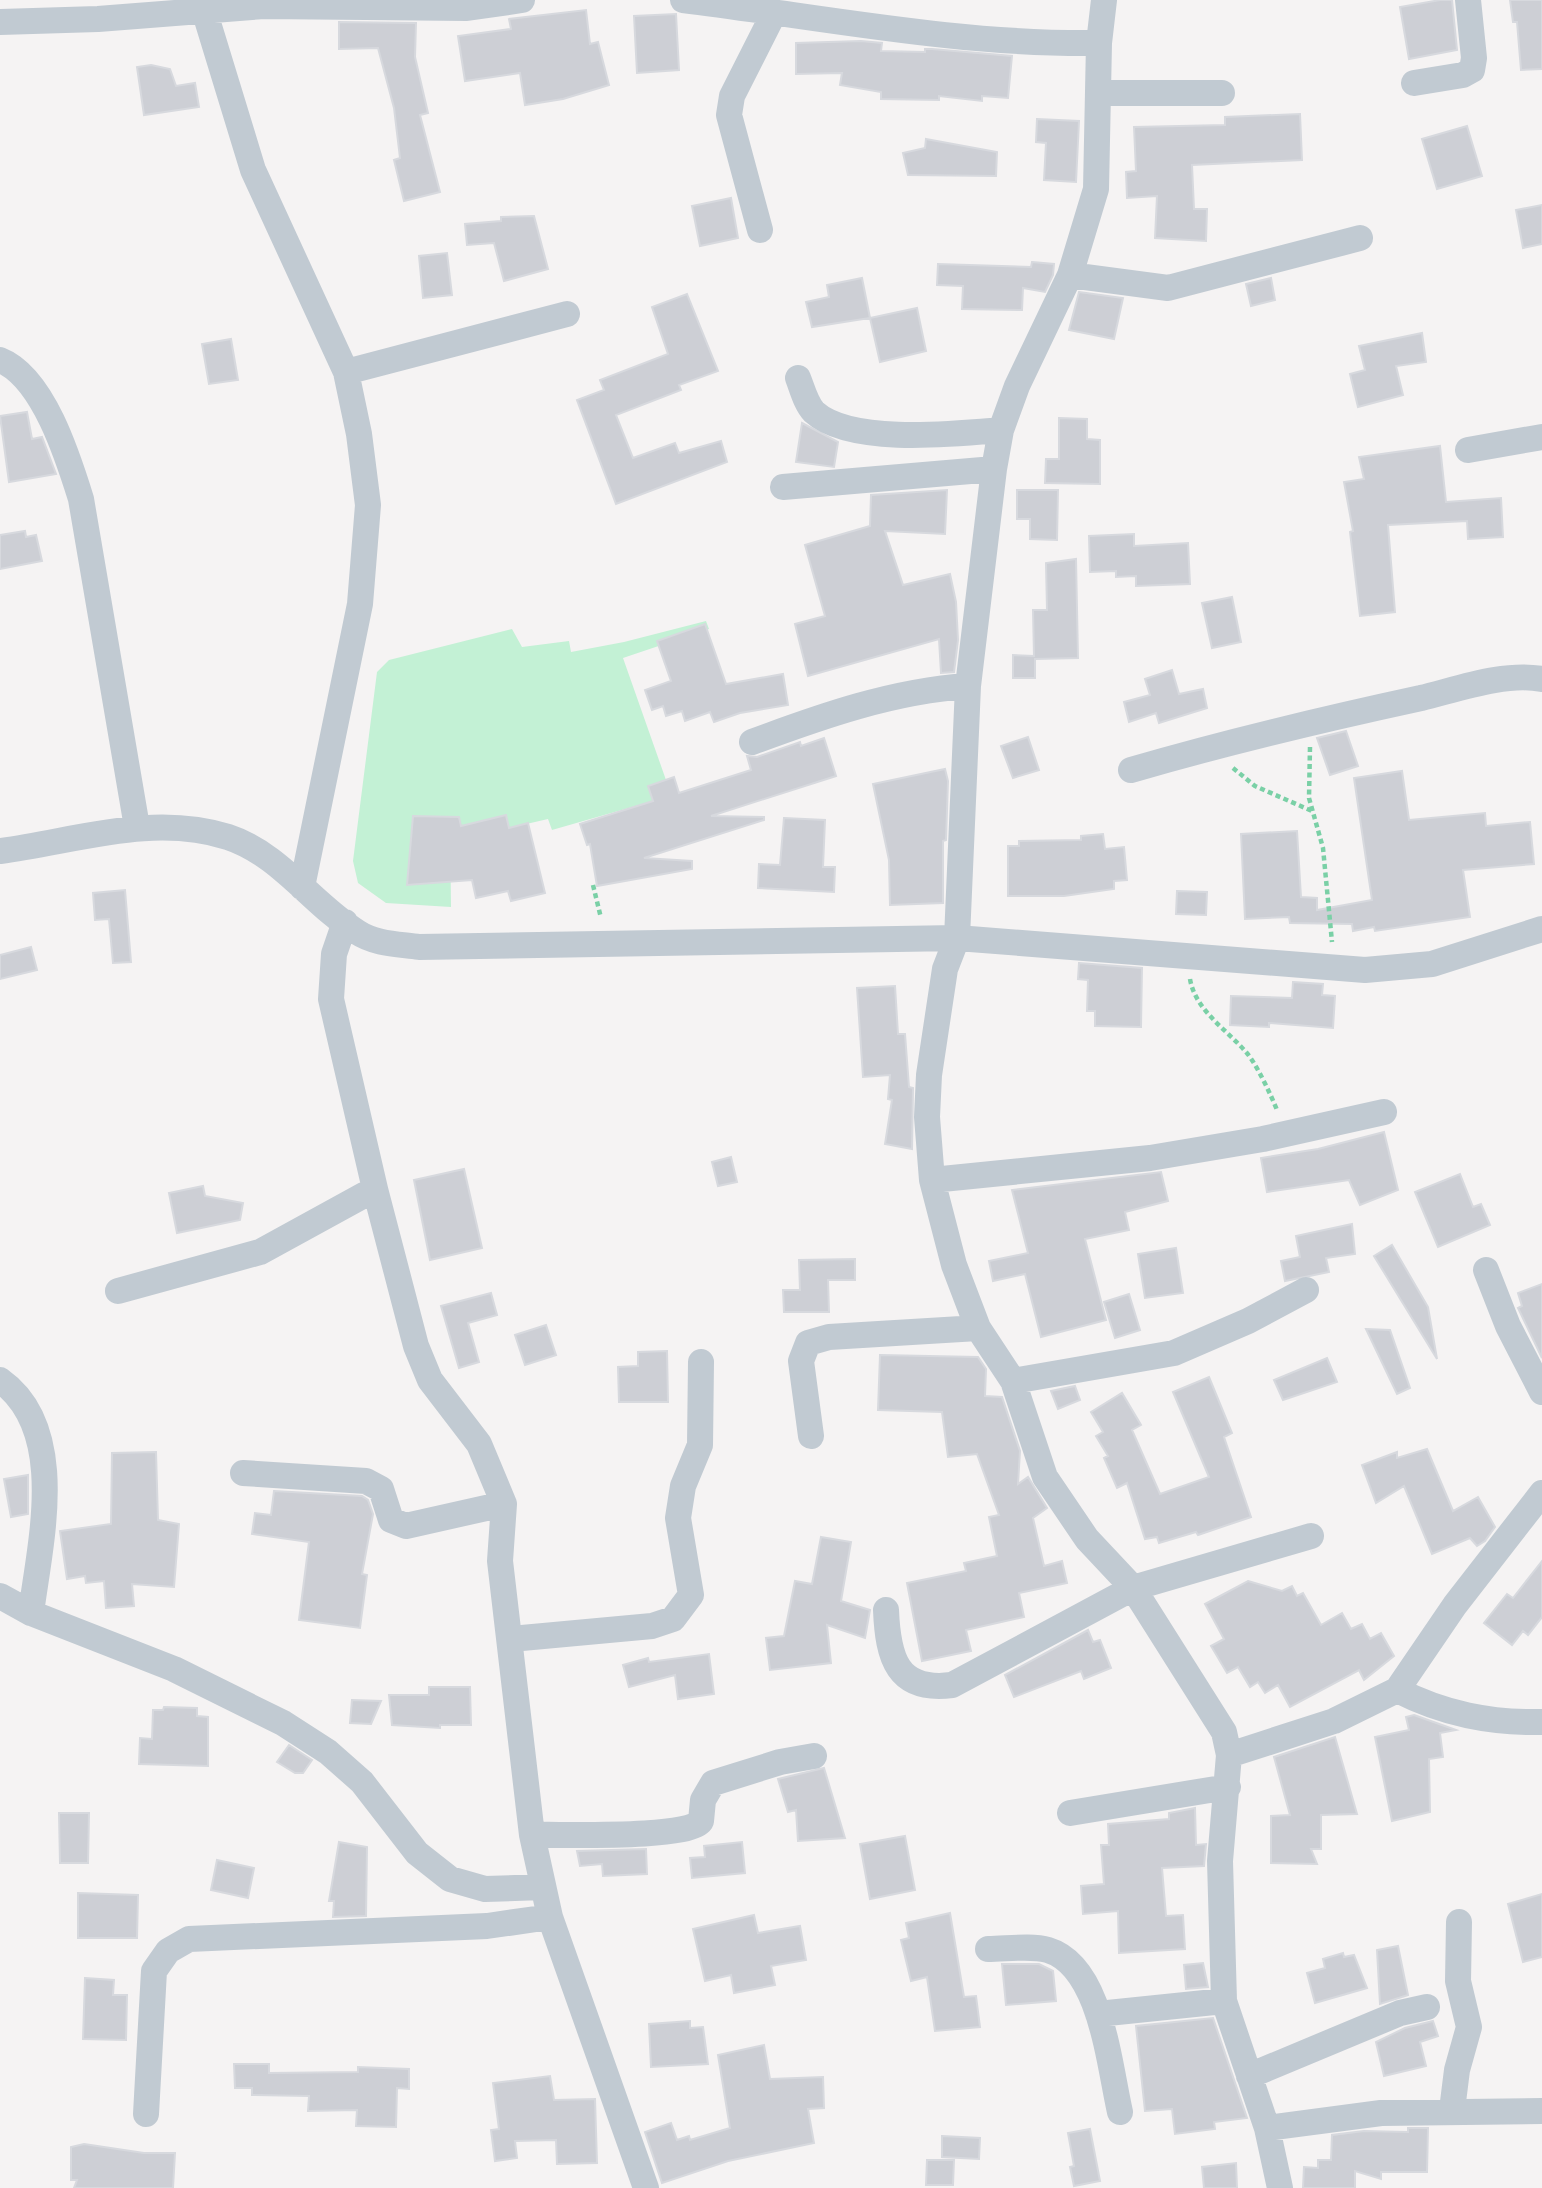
<svg xmlns="http://www.w3.org/2000/svg" width="1542" height="2188" viewBox="0 0 1542 2188" font-family="Raleway,sans-serif">
  <style>
    .green { fill: #c3f1d5 }
    .building { fill: #cdcfd5; stroke: #d7d9de; stroke-width: 2 }
    .lines { fill: none; stroke-linecap: round; stroke-linejoin: round }
    .path { stroke: #7ad0a6; stroke-width: 4.5; stroke-dasharray: 5 3.5; stroke-linecap: butt }
    .minor { stroke: #c1cad2; stroke-width: 26 }
  </style>
  <rect width="100%" height="100%" fill="#f5f3f3"/>
  <path class="green" d="M 706,621 L 709,629 L 623,658 L 666,780 L 649,786 L 653,801 L 552,830 L 548,819 L 509,828 L 505,815 L 461,826 L 460,820 L 450,822 L 451,907 L 386,903 L 358,883 L 353,861 L 377,672 L 389,660 L 512,629 L 522,647 L 569,641 L 571,652 L 624,642 Z"/>
  <path class="building" d="M 1440,0 L 1452,0 L 1457,50 L 1409,59 L 1400,7 Z
    M 1510,0 L 1542,0 L 1542,69 L 1521,70 L 1517,22 L 1513,22 Z
    M 586,10 L 590,44 L 598,42 L 609,85 L 563,99 L 525,105 L 520,73 L 465,81 L 458,36 L 511,29 L 509,19 Z
    M 676,14 L 679,70 L 637,73 L 634,16 Z
    M 339,22 L 416,23 L 415,57 L 428,113 L 420,115 L 440,192 L 404,201 L 394,160 L 400,158 L 394,108 L 378,48 L 339,49 Z
    M 861,41 L 882,43 L 881,51 L 925,52 L 925,49 L 932,49 L 1012,56 L 1008,98 L 982,96 L 982,101 L 939,96 L 939,100 L 881,99 L 881,92 L 840,85 L 842,73 L 796,74 L 796,43 Z
    M 151,65 L 170,69 L 176,86 L 195,83 L 199,107 L 144,115 L 137,67 Z
    M 1300,114 L 1302,160 L 1192,165 L 1194,209 L 1207,209 L 1206,241 L 1155,238 L 1157,196 L 1127,198 L 1126,172 L 1136,171 L 1134,127 L 1225,125 L 1225,117 Z
    M 1037,119 L 1079,121 L 1076,182 L 1044,180 L 1046,143 L 1036,142 Z
    M 1467,126 L 1482,176 L 1437,189 L 1422,139 Z
    M 926,139 L 997,152 L 996,176 L 908,175 L 903,153 L 925,148 Z
    M 731,198 L 738,238 L 700,246 L 692,206 Z
    M 1542,205 L 1542,244 L 1523,248 L 1516,210 Z
    M 534,216 L 548,269 L 504,281 L 494,243 L 467,245 L 465,224 L 501,221 L 501,217 Z
    M 447,253 L 452,295 L 423,298 L 419,256 Z
    M 1032,262 L 1054,264 L 1053,275 L 1045,292 L 1023,288 L 1022,310 L 962,309 L 963,286 L 937,285 L 938,264 L 1031,267 Z
    M 862,278 L 870,318 L 812,327 L 806,302 L 829,297 L 827,285 Z
    M 1271,278 L 1275,300 L 1251,306 L 1246,284 Z
    M 1079,292 L 1123,298 L 1114,339 L 1069,330 Z
    M 687,294 L 718,371 L 679,385 L 681,390 L 616,415 L 633,458 L 675,443 L 679,453 L 721,441 L 727,462 L 616,504 L 577,400 L 604,390 L 600,380 L 668,354 L 652,307 Z
    M 917,308 L 926,351 L 880,362 L 870,318 Z
    M 1422,333 L 1426,362 L 1396,366 L 1403,395 L 1358,407 L 1350,374 L 1365,370 L 1359,346 Z
    M 231,339 L 238,380 L 209,384 L 202,344 Z
    M 27,412 L 32,439 L 42,437 L 56,474 L 9,482 L 0,416 Z
    M 1059,418 L 1087,419 L 1087,439 L 1100,440 L 1100,484 L 1045,483 L 1046,459 L 1059,459 Z
    M 802,423 L 838,442 L 834,467 L 796,462 Z
    M 1440,446 L 1446,502 L 1501,498 L 1503,537 L 1468,539 L 1467,521 L 1388,525 L 1395,612 L 1360,616 L 1350,532 L 1353,531 L 1344,482 L 1364,479 L 1359,457 Z
    M 947,490 L 945,534 L 885,531 L 903,585 L 950,574 L 956,602 L 958,640 L 954,672 L 941,673 L 939,639 L 808,676 L 795,624 L 825,616 L 805,545 L 870,526 L 871,495 Z
    M 1017,490 L 1058,490 L 1057,540 L 1030,539 L 1030,519 L 1017,519 Z
    M 25,531 L 26,537 L 36,535 L 42,561 L 0,569 L 0,535 Z
    M 1134,534 L 1134,546 L 1188,543 L 1190,584 L 1136,586 L 1136,576 L 1116,577 L 1116,571 L 1090,572 L 1089,536 Z
    M 1076,559 L 1078,658 L 1035,659 L 1035,678 L 1013,678 L 1013,655 L 1034,656 L 1033,610 L 1047,610 L 1046,563 Z
    M 1232,597 L 1241,642 L 1212,648 L 1202,603 Z
    M 705,624 L 726,684 L 783,674 L 788,705 L 740,713 L 714,722 L 710,712 L 685,721 L 682,711 L 666,716 L 663,706 L 652,710 L 645,690 L 671,681 L 657,641 Z
    M 1172,670 L 1179,694 L 1203,689 L 1207,708 L 1159,723 L 1156,713 L 1129,722 L 1124,702 L 1150,695 L 1145,679 Z
    M 1346,731 L 1358,766 L 1330,775 L 1317,738 Z
    M 1028,737 L 1039,770 L 1013,778 L 1001,746 Z
    M 824,738 L 836,776 L 711,816 L 764,817 L 764,820 L 644,858 L 692,861 L 692,869 L 597,886 L 590,844 L 587,845 L 580,824 L 653,801 L 648,786 L 674,777 L 679,793 L 751,770 L 747,756 L 757,757 L 800,742 L 801,746 Z
    M 945,769 L 948,781 L 946,840 L 943,841 L 943,903 L 890,905 L 889,860 L 873,784 Z
    M 1402,771 L 1409,820 L 1485,813 L 1486,826 L 1530,822 L 1534,864 L 1463,870 L 1470,917 L 1375,931 L 1374,927 L 1353,931 L 1352,924 L 1290,923 L 1289,917 L 1245,919 L 1241,834 L 1297,831 L 1301,897 L 1317,898 L 1317,910 L 1372,900 L 1354,778 Z
    M 506,815 L 509,828 L 528,823 L 545,893 L 511,901 L 508,891 L 476,898 L 472,880 L 407,885 L 413,816 L 459,817 L 461,826 Z
    M 784,818 L 825,820 L 823,867 L 835,867 L 834,892 L 758,888 L 759,864 L 780,865 Z
    M 1103,834 L 1105,849 L 1124,847 L 1127,880 L 1114,881 L 1114,889 L 1064,896 L 1008,896 L 1008,846 L 1019,846 L 1019,841 L 1081,840 L 1081,836 Z
    M 125,890 L 131,962 L 113,963 L 109,919 L 95,920 L 93,893 Z
    M 1177,891 L 1207,892 L 1206,915 L 1176,914 Z
    M 31,947 L 37,970 L 0,979 L 0,955 Z
    M 1079,963 L 1142,968 L 1141,1027 L 1095,1026 L 1095,1011 L 1087,1011 L 1088,980 L 1078,979 Z
    M 1293,982 L 1323,984 L 1322,995 L 1335,996 L 1333,1028 L 1269,1023 L 1269,1027 L 1230,1025 L 1231,996 L 1292,998 Z
    M 895,986 L 898,1034 L 905,1034 L 909,1087 L 913,1088 L 912,1149 L 885,1144 L 892,1100 L 888,1099 L 890,1075 L 863,1077 L 857,988 Z
    M 1384,1132 L 1398,1190 L 1360,1205 L 1349,1180 L 1267,1192 L 1261,1158 L 1318,1149 Z
    M 731,1157 L 737,1182 L 718,1186 L 712,1162 Z
    M 464,1169 L 482,1248 L 430,1260 L 414,1180 Z
    M 1161,1172 L 1168,1201 L 1125,1212 L 1129,1230 L 1085,1239 L 1106,1320 L 1041,1337 L 1025,1274 L 993,1281 L 989,1261 L 1028,1253 L 1012,1190 Z
    M 1460,1174 L 1473,1207 L 1481,1204 L 1490,1225 L 1438,1247 L 1415,1192 Z
    M 203,1186 L 205,1196 L 243,1203 L 240,1220 L 177,1233 L 169,1193 Z
    M 1352,1224 L 1355,1254 L 1326,1258 L 1329,1272 L 1285,1281 L 1281,1261 L 1300,1257 L 1296,1236 Z
    M 1392,1245 L 1428,1307 L 1437,1359 L 1374,1256 Z
    M 1176,1248 L 1183,1293 L 1145,1298 L 1138,1254 Z
    M 855,1259 L 855,1280 L 828,1280 L 829,1312 L 784,1312 L 783,1290 L 800,1290 L 799,1260 Z
    M 1542,1284 L 1542,1358 L 1518,1308 L 1522,1306 L 1518,1293 Z
    M 491,1293 L 497,1315 L 468,1323 L 479,1362 L 459,1368 L 441,1306 Z
    M 1129,1294 L 1140,1330 L 1115,1338 L 1104,1302 Z
    M 546,1325 L 556,1355 L 525,1365 L 515,1335 Z
    M 1366,1329 L 1390,1330 L 1410,1388 L 1397,1394 Z
    M 667,1351 L 668,1402 L 619,1402 L 618,1367 L 638,1366 L 638,1352 Z
    M 880,1355 L 978,1357 L 986,1369 L 985,1396 L 1002,1397 L 1020,1451 L 1018,1484 L 1028,1477 L 1047,1508 L 1033,1518 L 1044,1566 L 1062,1561 L 1067,1583 L 1019,1593 L 1024,1617 L 966,1630 L 971,1651 L 922,1661 L 907,1583 L 966,1571 L 964,1563 L 997,1556 L 989,1517 L 999,1515 L 977,1454 L 948,1457 L 942,1412 L 878,1410 Z
    M 1327,1358 L 1337,1382 L 1283,1400 L 1274,1380 Z
    M 1209,1377 L 1232,1433 L 1224,1437 L 1251,1517 L 1198,1535 L 1196,1532 L 1159,1543 L 1157,1537 L 1145,1539 L 1127,1483 L 1117,1488 L 1104,1458 L 1108,1456 L 1096,1436 L 1103,1432 L 1091,1412 L 1122,1393 L 1141,1425 L 1132,1430 L 1160,1494 L 1209,1477 L 1173,1392 Z
    M 1075,1386 L 1080,1400 L 1058,1409 L 1051,1391 Z
    M 1427,1449 L 1453,1511 L 1478,1497 L 1495,1527 L 1485,1541 L 1477,1546 L 1470,1538 L 1432,1554 L 1404,1486 L 1376,1503 L 1362,1465 L 1397,1452 L 1397,1458 Z
    M 156,1452 L 158,1520 L 179,1524 L 174,1587 L 132,1584 L 134,1606 L 106,1608 L 104,1581 L 86,1583 L 85,1576 L 67,1579 L 60,1531 L 111,1524 L 112,1453 Z
    M 28,1475 L 28,1514 L 11,1517 L 4,1479 Z
    M 274,1491 L 362,1496 L 368,1500 L 373,1514 L 362,1574 L 367,1575 L 360,1628 L 299,1620 L 309,1542 L 252,1534 L 255,1513 L 271,1515 Z
    M 821,1537 L 851,1542 L 841,1601 L 870,1610 L 865,1638 L 827,1625 L 831,1663 L 770,1670 L 766,1638 L 784,1636 L 795,1581 L 812,1584 Z
    M 1542,1561 L 1542,1617 L 1528,1635 L 1523,1631 L 1512,1645 L 1484,1623 L 1507,1594 L 1513,1598 Z
    M 1248,1581 L 1282,1591 L 1292,1586 L 1297,1596 L 1303,1593 L 1321,1625 L 1342,1613 L 1351,1629 L 1362,1624 L 1370,1639 L 1381,1633 L 1394,1656 L 1364,1680 L 1359,1670 L 1290,1707 L 1278,1685 L 1265,1693 L 1258,1682 L 1250,1687 L 1238,1667 L 1227,1673 L 1211,1646 L 1224,1639 L 1205,1604 Z
    M 1088,1630 L 1093,1642 L 1100,1640 L 1111,1668 L 1084,1679 L 1081,1671 L 1014,1697 L 1005,1675 Z
    M 709,1654 L 714,1694 L 678,1699 L 675,1675 L 629,1687 L 623,1665 L 648,1658 L 649,1662 Z
    M 429,1687 L 470,1687 L 471,1725 L 440,1725 L 440,1728 L 392,1725 L 389,1695 L 429,1695 Z
    M 352,1700 L 381,1701 L 371,1724 L 350,1723 Z
    M 164,1707 L 197,1708 L 197,1716 L 208,1717 L 208,1766 L 139,1764 L 140,1738 L 152,1739 L 153,1710 L 163,1710 Z
    M 1414,1715 L 1456,1730 L 1440,1733 L 1443,1757 L 1429,1759 L 1430,1812 L 1392,1821 L 1375,1737 L 1409,1730 L 1406,1717 Z
    M 1335,1737 L 1357,1814 L 1321,1815 L 1321,1849 L 1311,1849 L 1317,1864 L 1271,1863 L 1271,1816 L 1290,1815 L 1274,1757 Z
    M 289,1745 L 312,1760 L 303,1773 L 295,1773 L 277,1762 Z
    M 824,1768 L 845,1838 L 798,1841 L 796,1810 L 788,1812 L 778,1779 Z
    M 1195,1808 L 1196,1845 L 1206,1844 L 1204,1866 L 1162,1868 L 1166,1916 L 1183,1915 L 1185,1949 L 1119,1953 L 1118,1911 L 1083,1914 L 1081,1886 L 1104,1884 L 1101,1845 L 1109,1845 L 1108,1824 L 1169,1819 L 1169,1813 Z
    M 59,1813 L 89,1813 L 88,1863 L 60,1863 Z
    M 905,1836 L 915,1890 L 870,1899 L 860,1844 Z
    M 339,1842 L 367,1847 L 366,1916 L 333,1917 L 334,1901 L 329,1901 Z
    M 742,1842 L 745,1873 L 692,1878 L 690,1858 L 705,1857 L 704,1846 Z
    M 646,1849 L 647,1874 L 603,1876 L 602,1864 L 580,1866 L 577,1851 Z
    M 217,1860 L 254,1868 L 248,1898 L 211,1890 Z
    M 78,1893 L 138,1895 L 137,1938 L 78,1938 Z
    M 1542,1894 L 1542,1957 L 1523,1962 L 1508,1904 Z
    M 950,1913 L 964,1997 L 976,1996 L 980,2027 L 935,2031 L 927,1977 L 911,1981 L 901,1940 L 909,1938 L 906,1923 Z
    M 754,1915 L 758,1933 L 800,1926 L 806,1960 L 771,1966 L 775,1985 L 734,1993 L 731,1975 L 705,1981 L 693,1929 Z
    M 1398,1946 L 1408,1995 L 1380,2004 L 1377,1950 Z
    M 1343,1953 L 1344,1957 L 1354,1955 L 1367,1988 L 1315,2003 L 1307,1973 L 1325,1968 L 1323,1959 Z
    M 1203,1963 L 1208,1987 L 1186,1989 L 1184,1965 Z
    M 1002,1964 L 1039,1964 L 1053,1971 L 1056,2001 L 1006,2005 Z
    M 85,1978 L 114,1980 L 113,1995 L 127,1995 L 126,2040 L 83,2039 Z
    M 1213,2018 L 1247,2118 L 1214,2122 L 1215,2129 L 1175,2134 L 1172,2109 L 1145,2111 L 1136,2026 Z
    M 690,2021 L 690,2028 L 703,2027 L 708,2064 L 651,2067 L 649,2024 Z
    M 1433,2021 L 1438,2036 L 1420,2042 L 1426,2066 L 1384,2076 L 1376,2042 L 1405,2028 Z
    M 764,2045 L 770,2079 L 823,2077 L 824,2108 L 808,2109 L 814,2143 L 728,2161 L 662,2183 L 645,2132 L 671,2123 L 677,2140 L 689,2136 L 690,2140 L 730,2128 L 718,2055 Z
    M 234,2064 L 269,2064 L 269,2073 L 358,2072 L 358,2067 L 409,2069 L 409,2089 L 397,2088 L 396,2127 L 356,2126 L 357,2110 L 308,2111 L 309,2096 L 252,2095 L 252,2088 L 235,2088 Z
    M 550,2076 L 554,2100 L 595,2099 L 597,2163 L 557,2164 L 556,2140 L 515,2141 L 517,2158 L 495,2161 L 491,2130 L 499,2129 L 493,2083 Z
    M 1408,2128 L 1428,2128 L 1427,2172 L 1381,2172 L 1381,2179 L 1355,2171 L 1355,2188 L 1303,2188 L 1304,2167 L 1318,2168 L 1318,2160 L 1331,2160 L 1332,2135 L 1364,2131 L 1408,2132 Z
    M 1090,2129 L 1100,2181 L 1074,2186 L 1070,2167 L 1074,2166 L 1068,2133 Z
    M 942,2136 L 980,2138 L 979,2159 L 942,2157 Z
    M 84,2144 L 144,2153 L 175,2153 L 173,2188 L 74,2188 L 77,2180 L 71,2180 L 71,2147 Z
    M 927,2160 L 954,2160 L 953,2185 L 926,2185 Z
    M 1236,2163 L 1237,2188 L 1204,2188 L 1202,2167 Z"/>
  <g class="lines">
    <path class="path" d="M 1310,747 L 1309,798 L 1323,848 L 1332,942
      M 1233,768 L 1255,786 L 1312,811
      M 593,885 L 601,918
      M 1190,979 C 1195,1010 1227,1030 1246,1052 C 1256,1063 1271,1095 1277,1110"/>
    <path class="minor" d="M 201,0 L 253,170 L 346,372 L 359,434 L 368,505 L 360,604 L 302,887
      M 683,0 C 821,17 959,45 1099,43
      M 1104,0 L 1099,43 L 1096,189 L 1070,275 L 1017,386 L 1001,430 L 994,469 L 968,686 L 957,938 L 945,969 L 929,1075 L 927,1117 L 932,1180 L 954,1265 L 978,1328 L 1013,1381 L 1045,1477 L 1087,1539 L 1133,1588 L 1224,1732 L 1229,1755 L 1220,1861 L 1224,2001 L 1267,2128 L 1280,2188
      M 0,22 L 98,19 L 264,6 L 467,8 L 522,0
      M 1414,83 L 1463,75 L 1472,70 L 1474,58 L 1468,0
      M 1100,93 L 1222,93
      M 760,230 L 729,115 L 732,96 L 774,13
      M 1070,275 L 1168,288 L 1360,238
      M 0,360 C 43,377 68,457 81,499 L 137,827
      M 346,372 L 567,314
      M 798,378 C 802,388 806,404 814,412 C 850,445 954,434 1001,430
      M 1468,450 L 1542,437
      M 783,487 L 994,469
      M 752,742 C 822,716 893,691 968,686
      M 1131,770 C 1227,742 1324,719 1421,698 C 1458,689 1505,672 1542,679
      M 0,851 C 76,841 152,813 228,837 C 280,854 312,904 357,932 C 375,944 398,944 419,947 L 957,938 L 1365,970 L 1432,964 L 1542,929
      M 345,922 L 334,954 L 331,999 L 375,1189 L 416,1346 L 430,1380 L 479,1444 L 504,1504 L 500,1561 L 532,1835 L 550,1917 L 646,2188
      M 932,1180 L 1150,1158 L 1263,1139 L 1384,1112
      M 1486,1270 L 1508,1326 L 1542,1392
      M 118,1291 L 260,1252 L 375,1189
      M 0,1380 C 69,1429 40,1543 31,1613
      M 1013,1381 L 1174,1353 L 1248,1321 L 1306,1290
      M 811,1436 L 801,1361 L 808,1343 L 829,1337 L 978,1328
      M 243,1473 L 366,1481 L 381,1489 L 391,1520 L 406,1526 L 504,1504
      M 0,1596 L 31,1613 L 174,1669 L 283,1723 L 328,1752 L 362,1782 L 417,1853 L 450,1879 L 485,1889 L 543,1887
      M 886,1610 C 888,1658 897,1692 952,1685 L 1133,1588 L 1311,1536
      M 511,1639 L 652,1626 L 673,1619 L 691,1595 L 678,1518 L 683,1486 L 700,1445 L 701,1362
      M 1397,1690 C 1444,1714 1490,1723 1542,1722
      M 1229,1755 L 1334,1721 L 1397,1690 L 1455,1605 L 1542,1493
      M 1070,1813 L 1228,1787
      M 532,1835 C 561,1834 689,1839 701,1821 L 703,1800 L 713,1783 L 780,1762 L 814,1756
      M 988,1949 C 1006,1949 1031,1945 1048,1950 C 1101,1966 1109,2064 1120,2112
      M 1098,2014 L 1224,2001
      M 1249,2076 L 1400,2013 L 1427,2007
      M 1452,2110 L 1457,2070 L 1469,2027 L 1458,1981 L 1459,1922
      M 146,2114 L 154,1971 L 168,1951 L 189,1939 L 487,1926 L 550,1917
      M 1267,2128 L 1381,2113 L 1542,2111"/>
  </g>
</svg>
